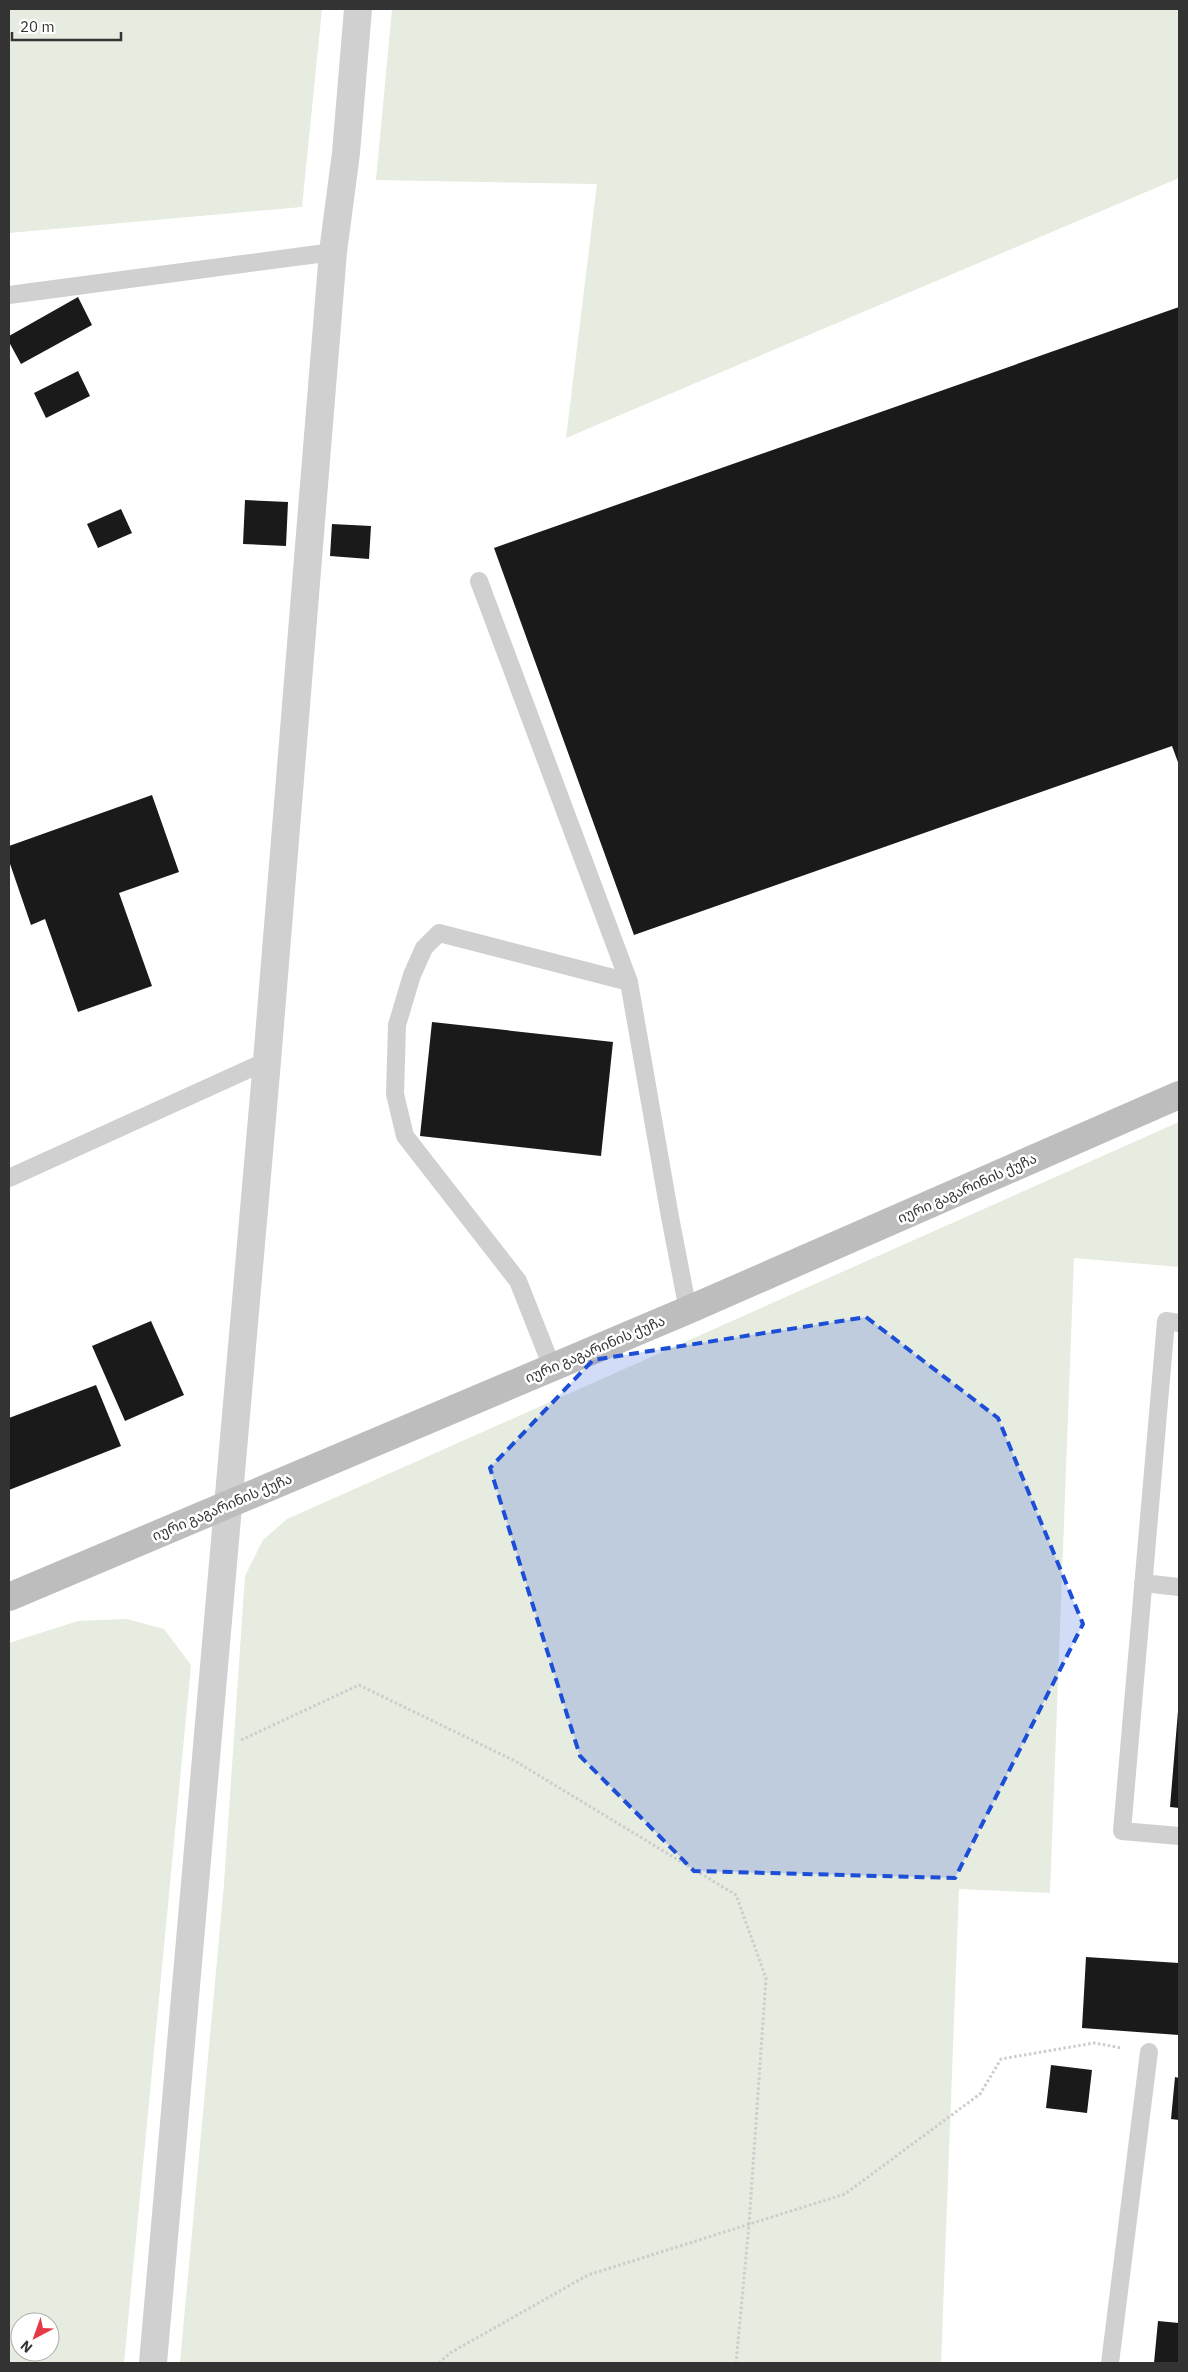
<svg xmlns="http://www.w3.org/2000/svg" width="1188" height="2372" viewBox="0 0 1188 2372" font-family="'IBM Plex Sans','Noto Sans Georgian',sans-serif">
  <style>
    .green { fill: #e6ecdf; fill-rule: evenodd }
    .building { fill: #1a1a1a }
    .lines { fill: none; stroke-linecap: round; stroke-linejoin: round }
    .path { stroke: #cdcdcd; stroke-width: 3; stroke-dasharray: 2.5 2.5; stroke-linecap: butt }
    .lane { stroke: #d0d0d0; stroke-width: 18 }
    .street { stroke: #d0d0d0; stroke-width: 28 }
    .secondary { stroke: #bdbdbd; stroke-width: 28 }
    .marked { fill: #1d4ed8; fill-opacity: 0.2; stroke: #1d4ed8; stroke-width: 4; stroke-dasharray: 10 6; stroke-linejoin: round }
    .labels { text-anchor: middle; stroke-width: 5; stroke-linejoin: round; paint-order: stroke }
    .street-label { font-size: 14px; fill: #333; stroke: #fff }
  </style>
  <rect width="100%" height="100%" fill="#fff"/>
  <path class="green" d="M 9,9 L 322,9 L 302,207 L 9,233 Z
    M 392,9 L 1179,9 L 1179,178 L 566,438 L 597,184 L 376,180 Z
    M 1179,1122 L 1179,1267 L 1074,1258 L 1050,1893 L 959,1889 L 941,2363 L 180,2363 L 224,1884 L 245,1576 L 263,1540 L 287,1519 Z
    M 127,1619 L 164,1629 L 191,1665 L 124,2363 L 9,2363 L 9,1643 L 78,1621 ZM 20,2322 L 50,2322 L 50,2352 L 20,2352 Z"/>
  <path class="building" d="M 78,297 L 92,325 L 21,364 L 9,342 L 9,336 Z
    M 1179,307 L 1179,765 L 1172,746 L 634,935 L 494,548 Z
    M 78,371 L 90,396 L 46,418 L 34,393 Z
    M 245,500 L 288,502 L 286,546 L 243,544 Z
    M 121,509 L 132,533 L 98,548 L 87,524 Z
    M 332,524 L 371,526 L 369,559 L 330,556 Z
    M 152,795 L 179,872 L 119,893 L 152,986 L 78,1012 L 45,919 L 31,925 L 9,861 L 9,846 Z
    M 432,1022 L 613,1042 L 601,1156 L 420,1136 Z
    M 151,1321 L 184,1395 L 125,1421 L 92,1346 Z
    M 96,1385 L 121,1446 L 9,1490 L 9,1418 Z
    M 1178,1711 L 1179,1711 L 1179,1808 L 1170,1807 Z
    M 1086,1957 L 1179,1963 L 1179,2035 L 1082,2028 Z
    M 1051,2065 L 1092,2070 L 1087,2113 L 1046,2108 Z
    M 1175,2077 L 1179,2078 L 1179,2120 L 1171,2119 Z
    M 1158,2321 L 1179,2323 L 1179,2363 L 1154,2363 Z"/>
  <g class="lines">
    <path class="path" d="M 241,1740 L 359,1685 L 515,1761 L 736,1895 L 766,1978 L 749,2224 L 736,2363
      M 439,2363 L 450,2353 L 588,2275 L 845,2194 L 980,2094 L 1001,2059 L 1094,2043 L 1122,2048"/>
    <path class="lane" d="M 9,295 L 333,252
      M 479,581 L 629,982
      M 9,1178 L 267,1061
      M 1179,1323 L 1166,1321 L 1122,1831 L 1179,1836
      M 552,1367 L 518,1281 L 405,1136 L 395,1094 L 397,1025 L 412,975 L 424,948 L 439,933 L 629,982 L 670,1217 L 688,1310
      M 1143,1583 L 1179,1587
      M 1110,2363 L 1149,2052"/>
    <path class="street" d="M 153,2363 L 267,1061 L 333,252 L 346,153 L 358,9"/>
    <path class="secondary" d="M 9,1597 L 688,1310 L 1179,1095"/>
  </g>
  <path class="marked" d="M 866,1317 L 998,1418 L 1083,1624 L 955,1878 L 694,1871 L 580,1756 L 490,1468 L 593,1360 Z"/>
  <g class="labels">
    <g class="street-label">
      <text transform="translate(967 1188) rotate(-24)" y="5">იური გაგარინის ქუჩა</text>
      <text transform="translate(595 1349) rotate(-23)" y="5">იური გაგარინის ქუჩა</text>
      <text transform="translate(222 1507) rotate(-23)" y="5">იური გაგარინის ქუჩა</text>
    </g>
  </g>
  <rect width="1188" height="2372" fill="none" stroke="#333333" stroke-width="20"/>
  <g transform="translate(35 2337) rotate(221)"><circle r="24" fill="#ffffff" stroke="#adadad"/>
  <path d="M0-4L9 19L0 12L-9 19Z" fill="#e63946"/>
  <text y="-8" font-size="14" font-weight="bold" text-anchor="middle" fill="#333333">N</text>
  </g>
  <path d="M12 32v8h109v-8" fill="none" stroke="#333333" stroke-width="2.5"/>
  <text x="20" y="32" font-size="15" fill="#333333" stroke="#ffffff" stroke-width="4" paint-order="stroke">20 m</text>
</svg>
